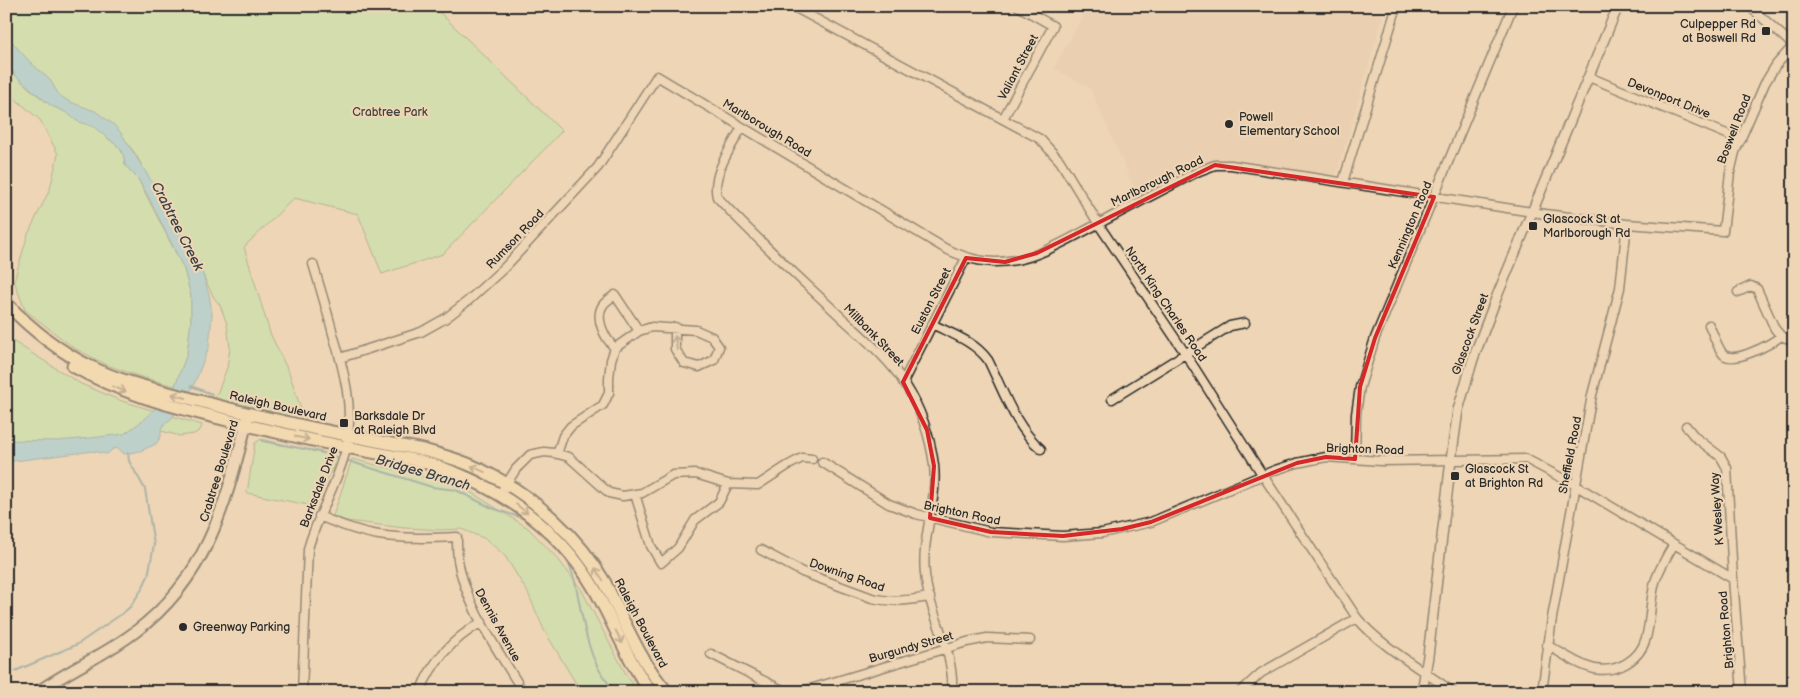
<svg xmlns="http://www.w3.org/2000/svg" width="1800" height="698" viewBox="0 0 1800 698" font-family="'Balsamiq Sans',sans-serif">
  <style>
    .built { fill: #e7c8ac }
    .green { fill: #b5e6a5; stroke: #708868 }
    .water { fill: #83cce4; stroke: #608c9a }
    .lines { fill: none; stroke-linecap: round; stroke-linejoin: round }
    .stream { stroke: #608c9a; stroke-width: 2 }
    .minor-casing { stroke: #2b2b2b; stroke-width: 11 }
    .tertiary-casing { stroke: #2b2b2b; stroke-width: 12 }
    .secondary-casing { stroke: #2b2b2b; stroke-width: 14 }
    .primary-casing { stroke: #2b2b2b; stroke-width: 15 }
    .minor { stroke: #edd5b5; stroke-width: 8 }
    .tertiary { stroke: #edd5b5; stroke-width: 9 }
    .secondary { stroke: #edd5b5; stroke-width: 10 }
    .primary { stroke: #fbddab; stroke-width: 11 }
    .oneway { stroke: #8c8070 }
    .oneway2 { stroke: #93846b }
    .marked { fill: none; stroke: #d62828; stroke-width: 4; stroke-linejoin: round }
    .poi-dot { fill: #2b2b2b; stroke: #edd5b5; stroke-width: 2 }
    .labels { text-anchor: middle; stroke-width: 4.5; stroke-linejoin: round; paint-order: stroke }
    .poi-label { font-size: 12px; fill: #2b2b2b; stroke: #edd5b5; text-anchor: start }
    .street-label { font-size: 12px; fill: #2b2b2b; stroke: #edd5b5 }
    .park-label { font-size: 12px; fill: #40473d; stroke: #edd5b5 }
    .water-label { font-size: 14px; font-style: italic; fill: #384347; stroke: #edd5b5 }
  </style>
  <rect width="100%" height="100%" fill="#edd5b5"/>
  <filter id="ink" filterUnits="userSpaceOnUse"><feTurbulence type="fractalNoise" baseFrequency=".02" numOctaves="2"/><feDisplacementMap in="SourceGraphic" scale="10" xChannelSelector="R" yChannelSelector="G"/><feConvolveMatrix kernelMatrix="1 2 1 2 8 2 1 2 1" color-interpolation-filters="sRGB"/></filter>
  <g filter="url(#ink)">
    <path class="built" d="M 1089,6 L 1361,6 L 1383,16 L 1336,176 L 1222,160 L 1212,162 L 1138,196 L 1090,88 L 1054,68 Z"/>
    <path class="green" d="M 6,6 L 433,6 L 562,131 L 443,254 L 382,274 L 358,214 L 294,198 L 244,247 L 270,333 L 290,375 L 304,419 L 260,411 L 215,399 L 227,368 L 230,348 L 227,324 L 220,305 L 214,298 L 199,267 L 195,262 L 136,155 C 128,142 121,139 106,137 L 120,148 L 124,157 L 125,165 L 138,179 L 184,269 L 191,296 L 191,321 L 187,354 L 175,386 L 141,377 L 107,365 L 74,348 L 25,310 L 14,281 L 28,234 L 50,189 L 58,154 L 40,120 L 6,91 L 6,64 C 16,78 46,105 61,110 L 6,48 Z
      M 6,333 L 14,342 L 81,384 L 122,401 L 202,425 L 200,430 L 194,434 L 180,436 L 154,429 L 6,455 Z
      M 261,439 L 338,457 L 313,506 L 247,493 L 255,443 Z
      M 352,459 L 445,482 L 469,491 L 528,528 L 558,559 L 581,589 L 627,676 L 639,692 L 581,692 L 544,630 L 528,593 L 505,556 L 486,539 L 461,529 L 442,530 L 404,528 L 347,521 L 333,516 Z"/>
    <path class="water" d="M 6,35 L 29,61 L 50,80 L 59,95 L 70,102 L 95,111 L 114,125 L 121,133 L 159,193 L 182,236 L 199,262 L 209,294 L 212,314 L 209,347 L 193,387 L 171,419 L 164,424 L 161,429 L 161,436 L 156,444 L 140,451 L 124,454 L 118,448 L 113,449 L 107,454 L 93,451 L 6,462 L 6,440 L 57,441 L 91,438 L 124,434 L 134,427 L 146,418 L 175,386 L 187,354 L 191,321 L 191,296 L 184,269 L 148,196 L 138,179 L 125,165 L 124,157 L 120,148 L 94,127 L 77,121 L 67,113 L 50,105 L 17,77 L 6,64 Z"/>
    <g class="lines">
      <path class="stream" d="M 191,386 L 212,394
        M 262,441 L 321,452 L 341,459
        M 345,460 L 432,487 L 456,490 L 492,508 L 525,519
        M 563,555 C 576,572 577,595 582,616 C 587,642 595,674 617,692
        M 6,675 L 78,644 L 123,613 L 130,607 L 142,589 L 148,576 L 154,545 L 145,489 L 129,461 L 128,453"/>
      <defs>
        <path id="minor" d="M 792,6 L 1040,139 L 1060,161 L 1101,228 L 1185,353 L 1260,471 L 1357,618 C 1379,645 1424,671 1453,692
          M 1749,6 L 1794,46
          M 1589,77 L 1741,140
          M 1003,119 L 1053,26 L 1018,6
          M 742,127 C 732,146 711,175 717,197 C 756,239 800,278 842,318 C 864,338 889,359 905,384 C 921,409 930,435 934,465 C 938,502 921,537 925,574 C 929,615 955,650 952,692
          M 1343,182 L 1397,6
          M 1738,292 L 1751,286 L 1757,289 L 1775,329 L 1781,336 L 1794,341
          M 932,324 C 952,334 974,341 988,360 C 1003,390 1015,427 1041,449
          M 1709,325 C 1713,333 1717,347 1723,354 C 1733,365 1771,344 1781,336
          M 615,348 C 605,339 594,318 603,305 C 606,301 611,298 615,295 L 639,331
          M 340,358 L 421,332 L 446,318 L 469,300 L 505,267 L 598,167 L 657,76 L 946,249 C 970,260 989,265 1016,260 C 1042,256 1076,235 1100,223 C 1133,205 1166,188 1199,171 L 1215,165 L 1231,165 L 1545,214 L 1627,224 L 1723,231 L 1730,173 L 1735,152 L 1765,83 L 1776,65 L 1793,46
          M 903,382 L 966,258
          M 1112,399 L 1230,326 L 1245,323
          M 1686,426 L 1695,437 L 1721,457 L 1727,468 L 1733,579 L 1742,692
          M 557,454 L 563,436 L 571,426 L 603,405 L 609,393 L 609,378 L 611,360 L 615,348 L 639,331 L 652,327 L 696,330 L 712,337 L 719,347 L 714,360 L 699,367 L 684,363 L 675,349 L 675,327
          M 1355,459 L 1356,414 L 1360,387 L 1375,338 L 1513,6
          M 822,462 L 889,504 L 916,514 L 991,532 L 1063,536 L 1102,533 L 1151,522 L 1275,470 L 1297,463 L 1326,457 L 1381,461 L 1526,459 L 1575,485 L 1733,579
          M 500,494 L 516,469 L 530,455 L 544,452 L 554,453 L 569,457 L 609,493 L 623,496 L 642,493 L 673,475 L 696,474 L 728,484 L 758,485 L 787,466 L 802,458 L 812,459
          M 635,494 L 651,546 L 661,563 L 678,548 L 695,520 L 719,502 L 728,484
          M 319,516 C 338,524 359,532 379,535 C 405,539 431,538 457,537 C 457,545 457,553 458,560 C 465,606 500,652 523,692
          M 761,550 L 802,572 L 872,598 C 892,603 910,600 930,597
          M 1547,645 C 1562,653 1579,666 1595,669 C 1617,673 1640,660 1646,638 C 1651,620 1650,600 1655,582 C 1659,569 1667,556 1674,544
          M 711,654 L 784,691 L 794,692
          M 302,692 L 308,549 C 317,516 336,486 345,453 C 355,412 345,374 333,334 C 327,310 320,287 313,264
          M 420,692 C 432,661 454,638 482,622
          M 800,692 L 967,642 L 987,638 L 1030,640
          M 1240,692 L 1261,673 L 1357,618
          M 1542,692 L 1552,618 L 1592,395 L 1620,288 L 1627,224"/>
        <path id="tertiary" d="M 1422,692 L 1428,656 L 1451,460 L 1458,410 L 1473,359 L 1497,296 L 1618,6"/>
        <path id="secondary" d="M 38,692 C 69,670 105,655 135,632 C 209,577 226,501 248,417"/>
        <path id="primary" d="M 6,303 C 31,329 58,351 91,367 C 123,383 158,390 192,399 C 268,420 346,435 423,450 C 445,456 467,462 487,473 C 534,497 579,537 605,583 C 624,620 639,660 667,692
          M 73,366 C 120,393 171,406 223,419 C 288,436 354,449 420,461 C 491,481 556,523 594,588 C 614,623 627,660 651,692"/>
      </defs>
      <use href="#minor" class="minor-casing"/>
      <use href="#tertiary" class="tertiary-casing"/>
      <use href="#secondary" class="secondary-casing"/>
      <use href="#primary" class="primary-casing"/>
      <use href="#minor" class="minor"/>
      <use href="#tertiary" class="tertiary"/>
      <use href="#secondary" class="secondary"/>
      <use href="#primary" class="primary"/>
    </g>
    <defs><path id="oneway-shaft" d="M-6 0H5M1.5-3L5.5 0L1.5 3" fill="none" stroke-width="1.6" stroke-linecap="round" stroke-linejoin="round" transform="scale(1.25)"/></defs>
    <use class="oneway" href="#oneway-shaft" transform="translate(676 343) rotate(-98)"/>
    <g class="oneway2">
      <use href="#oneway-shaft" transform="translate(119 389) rotate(22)"/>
      <use href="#oneway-shaft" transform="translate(179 396) rotate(-165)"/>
      <use href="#oneway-shaft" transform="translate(302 438) rotate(12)"/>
      <use href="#oneway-shaft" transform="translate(478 469) rotate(-156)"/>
      <use href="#oneway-shaft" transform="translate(522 509) rotate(39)"/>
      <use href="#oneway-shaft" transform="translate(599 574) rotate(-124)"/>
      <use href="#oneway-shaft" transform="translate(619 637) rotate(63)"/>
    </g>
  </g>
  <path d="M0 0H1800V698H0ZM 1215,165 L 1434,197 L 1375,338 L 1360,387 L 1355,459 L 1326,457 L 1297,463 L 1151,522 L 1122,529 L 1063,536 L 991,532 L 930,518 L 934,466 L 927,430 L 903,382 L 966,258 L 1005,262 L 1037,253 Z" fill="#edd5b5" fill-opacity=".55" fill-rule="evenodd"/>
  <path class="marked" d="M 1215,165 L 1434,197 L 1375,338 L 1360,387 L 1355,459 L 1326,457 L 1297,463 L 1151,522 L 1122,529 L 1063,536 L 991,532 L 930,518 L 934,466 L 927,430 L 903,382 L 966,258 L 1005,262 L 1037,253 Z"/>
  <g class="poi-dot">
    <rect x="1761" y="26" width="10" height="10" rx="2.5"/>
    <circle cx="1229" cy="124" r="5"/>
    <rect x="1528" y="221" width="10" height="10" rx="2.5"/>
    <rect x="339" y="418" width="10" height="10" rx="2.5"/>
    <rect x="1450" y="471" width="10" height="10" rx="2.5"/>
    <circle cx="183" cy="627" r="5"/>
  </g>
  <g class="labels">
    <g class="poi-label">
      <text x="1756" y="28" text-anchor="end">Culpepper Rd<tspan x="1756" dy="14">at Boswell Rd</tspan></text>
      <text x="1239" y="121">Powell<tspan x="1239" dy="14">Elementary School</tspan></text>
      <text x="1543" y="223">Glascock St at<tspan x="1543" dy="14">Marlborough Rd</tspan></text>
      <text x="354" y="420">Barksdale Dr<tspan x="354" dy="14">at Raleigh Blvd</tspan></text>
      <text x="1465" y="473">Glascock St<tspan x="1465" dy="14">at Brighton Rd</tspan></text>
      <text x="193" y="631">Greenway Parking</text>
    </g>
    <g class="street-label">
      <text transform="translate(1018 67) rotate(-62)" y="4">Valiant Street</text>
      <text transform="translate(1669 98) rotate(22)" y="4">Devonport Drive</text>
      <text transform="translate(767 128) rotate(31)" y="4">Marlborough Road</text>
      <text transform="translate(1734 129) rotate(-69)" y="4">Boswell Road</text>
      <text transform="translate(1157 181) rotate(-26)" y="4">Marlborough Road</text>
      <text transform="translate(1410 225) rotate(-67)" y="4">Kennington Road</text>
      <text transform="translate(515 239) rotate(-46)" y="4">Rumson Road</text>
      <text transform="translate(931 301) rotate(-63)" y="4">Euston Street</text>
      <text transform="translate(1166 304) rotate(56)" y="4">North King Charles Road</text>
      <text transform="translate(1470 334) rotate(-70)" y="4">Glascock Street</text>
      <text transform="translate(874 335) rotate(46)" y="4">Millbank Street</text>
      <text transform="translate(278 406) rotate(13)" y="4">Raleigh Boulevard</text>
      <text transform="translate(1365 449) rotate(2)" y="4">Brighton Road</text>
      <text transform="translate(1570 455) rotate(-79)" y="4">Sheffield Road</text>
      <text transform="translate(219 471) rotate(-73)" y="4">Crabtree Boulevard</text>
      <text transform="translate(319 487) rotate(-69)" y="4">Barksdale Drive</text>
      <text transform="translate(1717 509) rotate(-94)" y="4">K Wesley Way</text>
      <text transform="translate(962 513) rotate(12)" y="4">Brighton Road</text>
      <text transform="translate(847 575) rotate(19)" y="4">Downing Road</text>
      <text transform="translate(641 623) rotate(62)" y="4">Raleigh Boulevard</text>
      <text transform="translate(498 625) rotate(61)" y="4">Dennis Avenue</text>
      <text transform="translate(1726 630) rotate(-95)" y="4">Brighton Road</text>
      <text transform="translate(911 647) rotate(-16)" y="4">Burgundy Street</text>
    </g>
    <g class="park-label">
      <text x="390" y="116">Crabtree Park</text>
    </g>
    <g class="water-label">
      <text transform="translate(178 226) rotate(63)" y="5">Crabtree Creek</text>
      <text transform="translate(423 472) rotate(16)" y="5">Bridges Branch</text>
    </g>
  </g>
  <rect width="1800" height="698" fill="none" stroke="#edd5b5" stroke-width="25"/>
  <rect x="12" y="12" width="1775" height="673" fill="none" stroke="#2b2b2b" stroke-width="2" filter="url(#ink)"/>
</svg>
